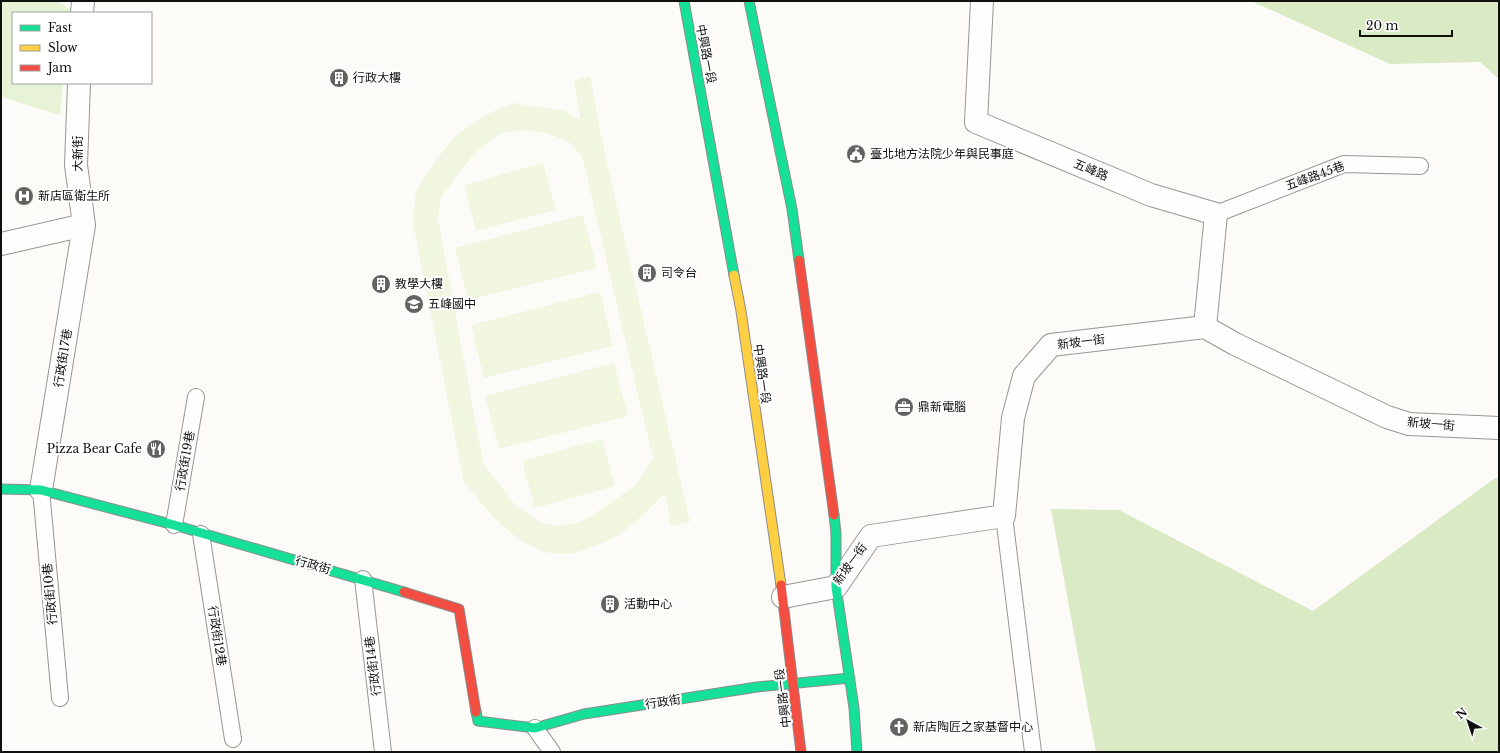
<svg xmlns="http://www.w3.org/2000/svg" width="1500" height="753" viewBox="0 0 1500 753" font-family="'Libre Baskerville','Noto Sans TC',serif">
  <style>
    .green { fill: #e8f2d7 }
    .forest { fill: #d9eac4 }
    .pitch { fill: #f1f6e0; fill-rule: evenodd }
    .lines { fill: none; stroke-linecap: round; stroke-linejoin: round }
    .lane-casing { stroke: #969694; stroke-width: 18 }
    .street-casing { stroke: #969694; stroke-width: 24 }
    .fast-casing { stroke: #8d8c8b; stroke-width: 11 }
    .slow-casing { stroke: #8d8c8b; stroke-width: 11 }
    .jam-casing { stroke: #8d8c8b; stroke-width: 11 }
    .lane { stroke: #fffefe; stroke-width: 16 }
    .street { stroke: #fffefe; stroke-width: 22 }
    .fast { stroke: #16e098; stroke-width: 9 }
    .slow { stroke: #ffcf43; stroke-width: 9 }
    .jam { stroke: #f24e42; stroke-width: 9 }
    .labels { text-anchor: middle; stroke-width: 4; stroke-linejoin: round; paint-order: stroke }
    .street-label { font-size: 12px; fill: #101010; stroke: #fff }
    .poi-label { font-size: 12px; fill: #101010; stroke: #fff; text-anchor: start }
  </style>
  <rect width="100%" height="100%" fill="#fcfbf7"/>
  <path class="green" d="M 1,1 L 57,1 L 70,9 L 70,13 L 13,13 L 13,83 L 63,83 L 60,115 L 1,97 Z"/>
  <path class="forest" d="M 1251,1 L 1499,1 L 1499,79 L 1480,62 L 1390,64 Z
    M 1495,478 L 1499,478 L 1499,752 L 1096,752 L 1051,509 L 1119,510 L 1313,611 Z"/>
  <path class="pitch" d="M 590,76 L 602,141 L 690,522 L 671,526 L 665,494 C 651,506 639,520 624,531 C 615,538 603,543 592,547 C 582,551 572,554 562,554 C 522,555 488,511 464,483 L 413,223 L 416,191 L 434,162 L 455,137 L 475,121 L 492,112 L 513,103 L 564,111 L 580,120 L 574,81 ZM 522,130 L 546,133 L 568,141 L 582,156 L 653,459 L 635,486 L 591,516 L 576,523 L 556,526 L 541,523 L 515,505 L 483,463 L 438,219 L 441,197 L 474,154 L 489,141 L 503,133 Z
    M 543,163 L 556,210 L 476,231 L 464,185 Z
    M 583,215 L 597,268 L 468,300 L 455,248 Z
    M 600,292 L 613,346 L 484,378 L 471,325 Z
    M 614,363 L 628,416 L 499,449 L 485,396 Z
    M 602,439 L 615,486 L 535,508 L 522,461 Z"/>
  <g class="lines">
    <defs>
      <path id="lane" d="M 1216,214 L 1344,164 L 1420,166
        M 41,490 L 60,698
        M 1004,516 L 1033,752
        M 174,525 L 196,397
        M 201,534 L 233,739
        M 363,579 L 383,752
        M 535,728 L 552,752"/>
      <path id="street" d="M 982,1 L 976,122 L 1151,195 L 1216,214 L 1205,327
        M 82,13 L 83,1
        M 1,244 L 84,225
        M 41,490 L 84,225 L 76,165 L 79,83
        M 783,597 L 836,587 L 871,536 L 1004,516 L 1013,418 L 1024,376 L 1051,345 L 1205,327 L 1235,344 L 1387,417 L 1409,424 L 1499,428"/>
      <path id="fast" d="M 684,1 L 734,275
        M 749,1 L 792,209 L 799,260
        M 1,489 L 41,490 L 174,525 L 404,592
        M 834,515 L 836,533 L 836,587 L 854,708 L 857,752
        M 476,712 L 478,721 L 535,728 L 584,714 L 757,687 L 850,678"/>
      <path id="slow" d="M 734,275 L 741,311 L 781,585"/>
      <path id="jam" d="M 799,260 L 834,515
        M 781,585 L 801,752
        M 404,592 L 459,609 L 476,712"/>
    </defs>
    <use href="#lane" class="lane-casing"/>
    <use href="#street" class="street-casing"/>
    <use href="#fast" class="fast-casing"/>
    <use href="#slow" class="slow-casing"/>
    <use href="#jam" class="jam-casing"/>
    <use href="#lane" class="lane"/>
    <use href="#street" class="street"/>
    <use href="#fast" class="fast"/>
    <use href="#slow" class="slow"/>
    <use href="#jam" class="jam"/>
  </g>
  <defs>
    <symbol id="building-disc" viewBox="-11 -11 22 22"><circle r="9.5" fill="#636261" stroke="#fff"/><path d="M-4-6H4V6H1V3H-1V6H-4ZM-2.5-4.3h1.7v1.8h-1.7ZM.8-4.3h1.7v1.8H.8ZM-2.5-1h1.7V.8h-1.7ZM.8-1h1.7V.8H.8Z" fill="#fff"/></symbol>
    <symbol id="civic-disc" viewBox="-11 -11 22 22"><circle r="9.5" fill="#636261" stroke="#fff"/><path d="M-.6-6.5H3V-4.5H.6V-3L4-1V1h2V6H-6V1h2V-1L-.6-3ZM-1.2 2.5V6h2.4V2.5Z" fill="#fff"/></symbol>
    <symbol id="hospital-disc" viewBox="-11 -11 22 22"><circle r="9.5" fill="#636261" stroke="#fff"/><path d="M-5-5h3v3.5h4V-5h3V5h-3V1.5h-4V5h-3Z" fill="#fff"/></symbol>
    <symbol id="school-disc" viewBox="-11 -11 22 22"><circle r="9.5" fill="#636261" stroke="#fff"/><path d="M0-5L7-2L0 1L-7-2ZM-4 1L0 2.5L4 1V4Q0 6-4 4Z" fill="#fff"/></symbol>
    <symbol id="office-disc" viewBox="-11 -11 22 22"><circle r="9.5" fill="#636261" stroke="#fff"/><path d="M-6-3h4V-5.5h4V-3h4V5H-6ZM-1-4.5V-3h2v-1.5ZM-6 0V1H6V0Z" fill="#fff"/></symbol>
    <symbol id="restaurant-disc" viewBox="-11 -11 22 22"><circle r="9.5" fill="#636261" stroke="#fff"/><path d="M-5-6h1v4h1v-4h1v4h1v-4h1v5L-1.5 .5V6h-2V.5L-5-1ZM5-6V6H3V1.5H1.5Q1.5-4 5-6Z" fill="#fff"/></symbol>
    <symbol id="church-disc" viewBox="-11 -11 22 22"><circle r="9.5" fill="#636261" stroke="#fff"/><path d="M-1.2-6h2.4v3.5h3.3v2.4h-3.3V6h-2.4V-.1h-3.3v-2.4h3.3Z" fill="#fff"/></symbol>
  </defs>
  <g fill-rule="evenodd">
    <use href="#building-disc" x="328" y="67" width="22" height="22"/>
    <use href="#civic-disc" x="845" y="143" width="22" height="22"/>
    <use href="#hospital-disc" x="13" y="185" width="22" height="22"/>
    <use href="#building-disc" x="636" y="262" width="22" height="22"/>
    <use href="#building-disc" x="370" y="273" width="22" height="22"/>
    <use href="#school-disc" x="403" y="293" width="22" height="22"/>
    <use href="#office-disc" x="893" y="396" width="22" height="22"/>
    <use href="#restaurant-disc" x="145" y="438" width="22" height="22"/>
    <use href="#building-disc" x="599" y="593" width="22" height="22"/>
    <use href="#church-disc" x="888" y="716" width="22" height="22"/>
  </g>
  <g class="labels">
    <g class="street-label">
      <text transform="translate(706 54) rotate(79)" y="4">中興路一段</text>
      <text transform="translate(78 154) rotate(-90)" y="4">大新街</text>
      <text transform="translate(1091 170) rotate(23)" y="4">五峰路</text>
      <text transform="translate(1315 176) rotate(-20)" y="4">五峰路45巷</text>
      <text transform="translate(1081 342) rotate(-7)" y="4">新坡一街</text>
      <text transform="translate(63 358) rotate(-81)" y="4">行政街17巷</text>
      <text transform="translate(762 374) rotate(82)" y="4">中興路一段</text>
      <text transform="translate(1431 424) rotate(5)" y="4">新坡一街</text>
      <text transform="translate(185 461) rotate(-80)" y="4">行政街19巷</text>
      <text transform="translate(850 564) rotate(-54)" y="4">新坡一街</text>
      <text transform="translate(313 565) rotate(16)" y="4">行政街</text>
      <text transform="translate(50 594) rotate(-95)" y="4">行政街10巷</text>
      <text transform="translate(217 636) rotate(81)" y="4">行政街12巷</text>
      <text transform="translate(373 666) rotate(-97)" y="4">行政街14巷</text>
      <text transform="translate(783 698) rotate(-97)" y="4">中興路一段</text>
      <text transform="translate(663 702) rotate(-9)" y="4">行政街</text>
    </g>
    <g class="poi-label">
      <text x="353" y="82">行政大樓</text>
      <text x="870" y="158">臺北地方法院少年與民事庭</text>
      <text x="38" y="200">新店區衛生所</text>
      <text x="661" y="277">司令台</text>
      <text x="395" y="288">教學大樓</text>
      <text x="428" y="308">五峰國中</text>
      <text x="918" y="411">鼎新電腦</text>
      <text x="142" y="453" text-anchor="end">Pizza Bear Cafe</text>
      <text x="624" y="608">活動中心</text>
      <text x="913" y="731">新店陶匠之家基督中心</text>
    </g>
  </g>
  <rect width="1500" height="753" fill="none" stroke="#101010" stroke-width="4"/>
  <rect x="12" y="12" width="140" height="72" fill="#ffffff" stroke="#9f9f9f"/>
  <rect x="20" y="25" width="20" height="6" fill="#16e098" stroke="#9f9f9f"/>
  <text x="48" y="32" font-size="12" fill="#101010">Fast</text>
  <rect x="20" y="45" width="20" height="6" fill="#ffcf43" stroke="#9f9f9f"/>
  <text x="48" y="52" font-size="12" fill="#101010">Slow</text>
  <rect x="20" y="65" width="20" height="6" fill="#f24e42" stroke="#9f9f9f"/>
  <text x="48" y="72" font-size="12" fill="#101010">Jam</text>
  <g transform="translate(1468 721) rotate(320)" stroke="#ffffff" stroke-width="3" paint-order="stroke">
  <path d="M0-3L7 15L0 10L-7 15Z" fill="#101010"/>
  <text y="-6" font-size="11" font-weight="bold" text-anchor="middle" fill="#101010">N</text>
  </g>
  <path d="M1360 30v6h92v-6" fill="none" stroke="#101010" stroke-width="2"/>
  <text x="1366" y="30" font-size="12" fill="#101010" stroke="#ffffff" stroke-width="3" paint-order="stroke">20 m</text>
</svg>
